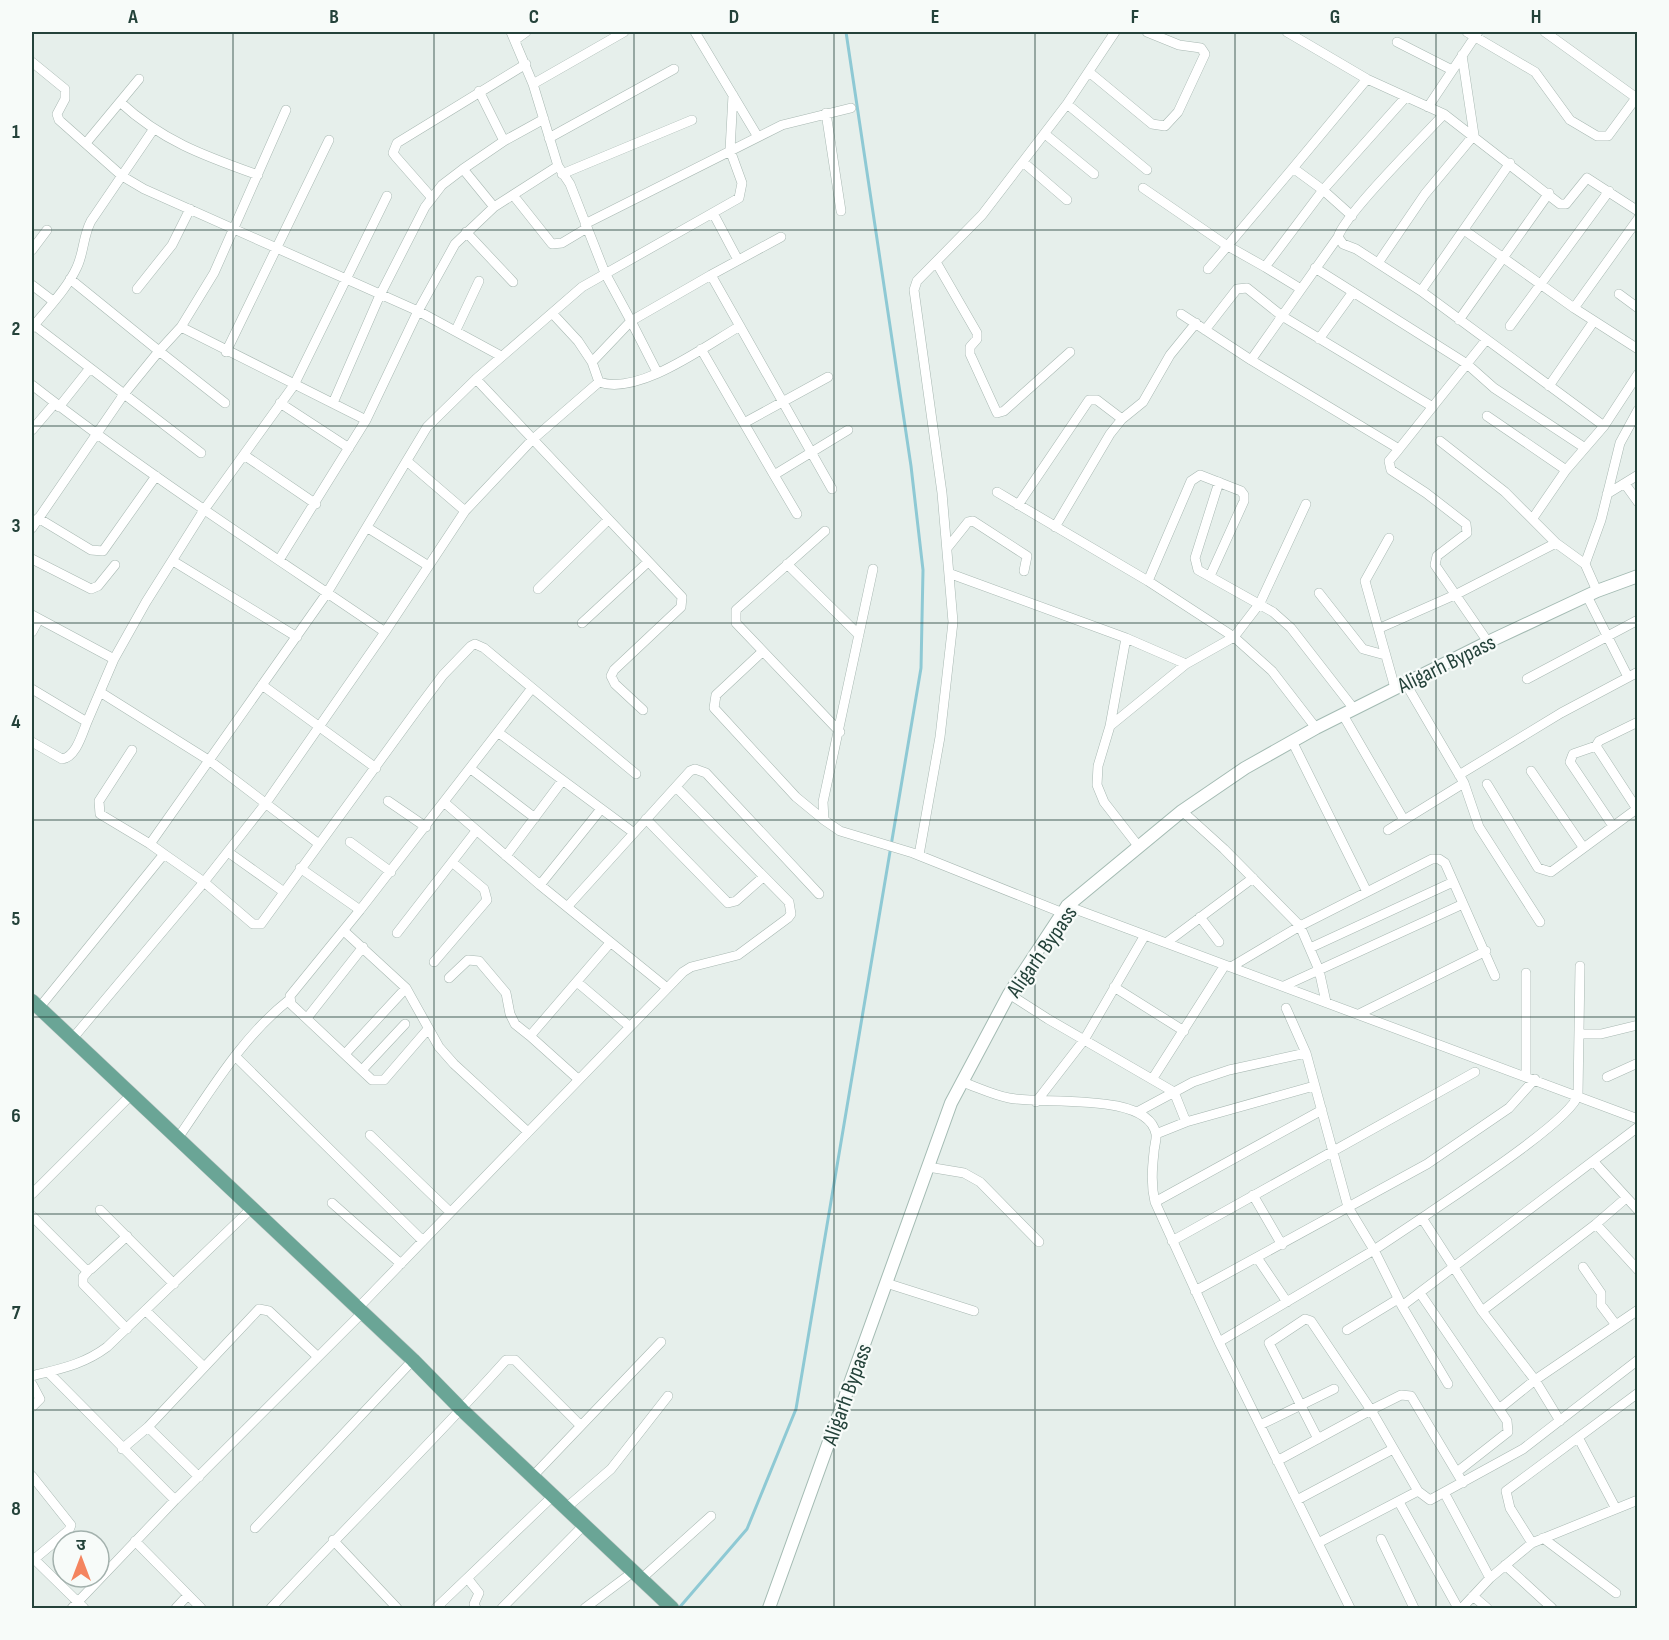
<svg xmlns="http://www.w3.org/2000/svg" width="1669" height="1640" viewBox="0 0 1669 1640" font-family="'Sofia Sans Condensed','Noto Sans Devanagari',sans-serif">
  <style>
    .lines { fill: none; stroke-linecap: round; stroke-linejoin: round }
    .stream { stroke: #8ec9d4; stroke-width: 3 }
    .minor-casing { stroke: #a8b8b2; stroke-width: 10 }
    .secondary-casing { stroke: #a4bbb3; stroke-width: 14 }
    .primary-casing { stroke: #c2cac8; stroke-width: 15 }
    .minor { stroke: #fff; stroke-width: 9 }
    .secondary { stroke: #fff; stroke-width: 12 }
    .primary { stroke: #6aa596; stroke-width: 14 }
    .grid { fill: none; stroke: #24423a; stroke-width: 1.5; stroke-opacity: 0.55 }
    .labels { text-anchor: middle; stroke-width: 4.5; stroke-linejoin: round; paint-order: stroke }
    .street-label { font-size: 22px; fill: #24423a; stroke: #f7fbf9 }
    .neatline { fill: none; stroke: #24423a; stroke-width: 2 }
    .grid-label { font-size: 20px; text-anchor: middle; font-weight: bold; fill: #24423a }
  </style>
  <rect width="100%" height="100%" fill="#e6efeb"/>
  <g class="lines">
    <path class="stream" d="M 679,1608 L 747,1529 L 796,1409 L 921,668 L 923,570 L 911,466 L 846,32"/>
    <defs>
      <path id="minor" d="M 511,32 L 533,84 L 558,166
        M 695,32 L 758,137
        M 1287,32 L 1367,79 L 1444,114 L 1560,204 L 1566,204 L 1587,178 L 1638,211
        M 1467,32 L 1535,72 L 1570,120 L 1597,136 L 1608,136 L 1636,98
        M 1545,32 L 1638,99
        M 515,40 L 526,32
        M 1397,42 L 1452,70
        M 32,62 L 65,89 L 65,99 L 57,114 L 59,120 L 122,176 L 144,189 L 418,311 L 501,356
        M 1089,72 L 1152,124 L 1165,126 L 1178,112 L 1205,54 L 1201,48 L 1179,45 L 1147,32
        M 533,84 L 624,32
        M 479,91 L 504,141
        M 120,102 C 162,141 205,156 258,175
        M 1067,104 L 1147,170
        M 1428,107 L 1478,32
        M 286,110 L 214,273 L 181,327 L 366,420
        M 826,113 L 841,211
        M 1444,114 C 1423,137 1345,214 1338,237 L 1343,244 L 1356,249 L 1421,291 L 1604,426 L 1638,374
        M 1045,134 L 1094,174
        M 549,138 L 674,69
        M 86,143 L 139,79
        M 1023,162 L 1067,200
        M 463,169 L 504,141 L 544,119
        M 562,174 L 692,120
        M 1143,188 L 1226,245 L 1265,267
        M 513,195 L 552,244 L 562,243 L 587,228
        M 432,198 L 396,157 L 393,153 L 397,143 L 526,64
        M 713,213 L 738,260
        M 1352,216 L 1323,190 L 1405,98
        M 585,224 L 782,125 L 851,108
        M 1464,230 L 1574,308 L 1638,219
        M 466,232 L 513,282
        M 32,250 L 47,230
        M 936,262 L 977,333 L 977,339 L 970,347 L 970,354 L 997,413 L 1004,411 L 1070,352
        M 1378,263 L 1425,194 L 1474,135 L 1462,55
        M 1315,268 L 1467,364 L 1494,388 L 1585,448
        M 1208,269 L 1293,168
        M 711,275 L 781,237
        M 70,279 L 159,351 L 181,327
        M 32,285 L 53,301
        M 137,289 L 172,245 L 190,209
        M 1301,289 L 1265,267 L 1323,190 L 1293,168 L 1367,79
        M 1421,291 L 1510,163
        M 1619,294 L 1638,308
        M 1574,308 L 1638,349
        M 552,313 L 578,341 L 592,362
        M 1181,314 L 1251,360 L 1399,449 L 1389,461 L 1391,470 L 1426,493 L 1466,524 L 1467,533 L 1437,556 L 1435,565 L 1488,642
        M 1459,320 L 1549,193
        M 34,325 L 201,453
        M 1510,326 L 1609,191
        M 32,328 C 47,309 67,289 77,267 C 84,252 83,236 91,221 L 153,130
        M 456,330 L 479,281
        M 1205,330 L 1237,289 L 1247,288 L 1282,316 L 1433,407
        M 1319,339 L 1353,292
        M 701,349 L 774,475 L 848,430
        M 226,352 L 329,140
        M 1251,360 L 1338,237
        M 657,372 L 631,321 L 711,275 L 832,489
        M 476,379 L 682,597 L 681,607 L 614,670 L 611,676 L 615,684 L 643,710
        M 599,382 C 639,396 705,346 740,326
        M 32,385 C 145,473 266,551 385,632 L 465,511 L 532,440 L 599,382 L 592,362 L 631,321 L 605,273 L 570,184 L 558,166 L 494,207 L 455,244 L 418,311 L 366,420 L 279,560
        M 1549,386 L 1594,321
        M 280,403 L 349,448
        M 333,403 L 380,295 L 425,207 L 442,185 L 463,169 L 494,207
        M 59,407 L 90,368
        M 1487,416 L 1566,470
        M 744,423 L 828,377
        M 32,430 L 55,403
        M 1440,441 L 1505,492 L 1556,543 L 1585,564 L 1597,591
        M 1399,449 L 1486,340
        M 244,455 L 316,504
        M 408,462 L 465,511
        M 774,475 L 797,514
        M 1219,482 L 1195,558 L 1198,570 L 1273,612 L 1291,628 L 1354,709
        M 1625,484 L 1638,502
        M 997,492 L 1148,581
        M 1607,494 L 1638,475
        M 1306,504 L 1260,603 L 1234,637 L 1272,671 L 1316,728
        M 1018,505 L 1089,400 L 1097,400 L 1122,419
        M 38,518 L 91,550 L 103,551 L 156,476
        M 1533,518 L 1566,470 L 1604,426
        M 1055,527 L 1110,434 L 1122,419 L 1143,402 L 1170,355 L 1196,323
        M 32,528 L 124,394 L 159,351 L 225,403
        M 368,528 L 427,565
        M 825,531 L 736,610 L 736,623 L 840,732
        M 1389,538 L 1365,581 L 1395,688
        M 948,547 L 968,522 L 973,521 L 1027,556 L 1024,571
        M 32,559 L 91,589 L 98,586 L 115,565
        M 173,561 L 297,637
        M 787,564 L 859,635
        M 1585,564 L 1601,520 L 1620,443 L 1638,410
        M 873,569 L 823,802 L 824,820 L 840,831 L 913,853 L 1063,913
        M 951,574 L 1126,638 L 1186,664 L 1234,637 L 1148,581 L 1191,481 L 1200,475 L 1241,491 L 1244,495 L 1244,501 L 1210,576
        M 538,589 L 608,520
        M 1319,593 L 1363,649 L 1385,655
        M 1587,596 L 1628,677
        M 32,615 L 114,659
        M 582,623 L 648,562
        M 1380,628 L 1457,594 L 1556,543
        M 32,632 L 39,619
        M 385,632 L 266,803 L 204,882 L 253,924 L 261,924 L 419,707 L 443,675 L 471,646 L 475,644 L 484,648 L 636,774
        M 1126,638 L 1110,726 L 1098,766 L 1097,785 L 1104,802 L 1139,847
        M 762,652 L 716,695 L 714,708 L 796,797 L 824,820
        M 1527,679 L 1638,620
        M 1406,684 L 1464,783 L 1479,827 L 1540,922
        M 262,685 L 376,768
        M 32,689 L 87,722 L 114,659 L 146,602 L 204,510 L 294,385 L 387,196
        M 100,692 L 210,761 L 319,844
        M 1343,715 L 1404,820
        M 1110,726 L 1186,664
        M 499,733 L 634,833
        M 1292,741 L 1367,892
        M 32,742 L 62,759 C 76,757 82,734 87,722
        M 1596,746 L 1573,754 L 1570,762 L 1613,826
        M 132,750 L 99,801 L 100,814 L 150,844
        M 471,769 L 535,818
        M 1531,771 L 1583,847
        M 1459,775 L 1561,713 L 1638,672
        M 1487,784 L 1538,868 L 1551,872 L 1638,808
        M 388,801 L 426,827
        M 445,803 L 540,885 L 667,988
        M 1637,809 L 1596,746 L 1599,741 L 1638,722
        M 1182,811 L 1224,849 L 1300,926 L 1432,859 L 1439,859 L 1445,863 L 1495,976
        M 646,819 L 728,903 L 736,901 L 763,877
        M 1388,830 L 1464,783
        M 350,842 L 391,872
        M 228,852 L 284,892
        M 919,855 L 940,737 L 953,622 L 942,493 L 914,290 L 917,281 L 982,215 L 1067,104 L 1115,32
        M 506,856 L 562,781
        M 300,868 L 360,910 L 532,688
        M 540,885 L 601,809
        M 568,906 L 690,771 L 695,769 L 706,773 L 819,894
        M 1067,906 L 1638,1119
        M 360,910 L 290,996 L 291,1004 L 372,1080 L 384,1080 L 428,1029
        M 1200,917 L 1219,942
        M 344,931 L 406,988 L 439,1047 L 454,1064 L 528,1132
        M 397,933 L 476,831
        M 1166,943 L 1253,878
        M 1310,948 L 1453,882
        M 434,962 L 487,900 L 484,889 L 452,862
        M 1231,967 L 1300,926 L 1319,970 L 1326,1002
        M 1526,973 L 1526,1076
        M 449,978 L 468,960 L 479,961 L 506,993 L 510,1014 L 515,1024 L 530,1036
        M 577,982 L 629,1026
        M 1284,986 L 1463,904
        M 1114,987 L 1184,1031
        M 1009,994 L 1048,1019 L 1174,1092 L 1186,1122
        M 39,1008 L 164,854 L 150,844 L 327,593 L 427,427 L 476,379 L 582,287 L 739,198 L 742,183 L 730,150 L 733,95
        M 1286,1008 L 1306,1053 L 1348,1207 L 1374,1250 L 1402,1306 L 1448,1384
        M 1359,1014 L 1486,951
        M 307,1018 L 363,947
        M 1579,1034 L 1601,1034 L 1638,1025
        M 73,1038 L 204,882 L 164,854
        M 345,1054 L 406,988
        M 235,1056 L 423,1241
        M 362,1070 L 405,1024
        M 1607,1077 L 1638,1063
        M 1153,1078 L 1225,965
        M 578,1079 L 530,1036 L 610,943
        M 962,1082 C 977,1087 993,1095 1009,1098 C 1043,1105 1148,1091 1156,1134 C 1157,1139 1154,1147 1154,1152 C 1152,1170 1151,1185 1155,1202 L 1219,1342 L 1350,1608
        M 1036,1102 L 1084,1040 L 1145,935
        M 1139,1111 L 1193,1082 L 1229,1070 L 1306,1053
        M 1156,1134 L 1186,1122 L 1314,1086
        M 370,1135 L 450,1212
        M 178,1138 C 212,1089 242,1037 289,1000
        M 1594,1162 L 1638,1210
        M 928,1167 L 964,1173 L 980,1182 L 1039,1242
        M 32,1194 L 132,1094
        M 1253,1195 L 1282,1245
        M 1155,1202 L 1322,1110
        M 332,1203 L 401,1264
        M 100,1210 L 174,1284
        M 32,1216 L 86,1270 L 91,1269 L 127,1236
        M 1422,1218 C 1450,1198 1571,1121 1578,1095 L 1580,966
        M 1596,1224 L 1626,1198
        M 1172,1241 L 1475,1072
        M 1258,1259 L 1287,1302
        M 1583,1267 L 1601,1293 L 1601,1305 L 1616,1325
        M 89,1270 L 83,1277 L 83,1284 L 127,1329
        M 886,1283 L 974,1311
        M 1195,1291 L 1427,1164 L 1509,1108 L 1535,1079
        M 1420,1293 L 1499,1409
        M 1402,1306 L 1638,1127
        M 358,1308 L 683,972 L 691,967 L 738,955 L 788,918 L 791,914 L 789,902 L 676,787
        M 146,1311 L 203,1366
        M 1482,1311 L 1596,1224 L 1638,1270
        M 1347,1330 L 1398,1299
        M 1219,1342 L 1374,1250 L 1422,1218 L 1482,1311 L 1535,1380 L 1560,1421
        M 48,1372 L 175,1500
        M 32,1376 C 59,1369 83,1365 107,1347 L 252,1208
        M 32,1384 L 40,1399 L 32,1407
        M 1260,1425 L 1334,1389
        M 148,1427 L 199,1477
        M 1579,1439 L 1615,1507
        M 122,1449 L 148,1427 L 259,1309 L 269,1311 L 318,1357
        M 1277,1461 L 1371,1410 L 1311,1321 L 1305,1319 L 1269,1343 L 1318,1439
        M 1457,1472 L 1508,1432 L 1507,1421 L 1499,1409 L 1535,1380 L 1638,1310
        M 32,1476 L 71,1525 L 69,1530 L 32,1561
        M 533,1476 L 661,1342
        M 1463,1483 L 1411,1396 L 1401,1395 L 1371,1410 L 1418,1491 L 1430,1500 L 1523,1449 L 1638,1360
        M 1445,1494 L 1490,1578
        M 1297,1500 L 1393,1449
        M 1399,1502 L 1458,1608
        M 566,1508 L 611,1469 L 668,1396
        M 255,1528 L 413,1360
        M 1543,1538 L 1616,1593
        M 1381,1539 L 1414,1608
        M 333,1540 L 397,1608
        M 135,1541 L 201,1608
        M 1318,1543 L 1418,1491
        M 1532,1543 L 1510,1508 L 1506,1491 L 1638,1393
        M 34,1559 L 84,1608
        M 1505,1565 L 1552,1608
        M 468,1579 L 479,1593 L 474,1604 L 476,1608
        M 641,1579 L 711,1516
        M 1473,1596 L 1487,1608
        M 72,1608 L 175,1500 L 362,1313
        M 176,1608 L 188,1595
        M 271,1608 C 348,1525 430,1445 506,1360 L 515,1360 L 580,1425
        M 436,1608 L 553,1496
        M 502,1608 L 584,1525
        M 585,1608 L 633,1572
        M 1462,1608 L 1490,1578 L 1532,1543 L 1638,1500"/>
      <path id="secondary" d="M 769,1608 L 951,1103 L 1009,994 L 1067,906 L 1182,811 L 1245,768 L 1316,728 L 1488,642 L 1597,591 L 1638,576"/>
      <path id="primary" d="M 32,1001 L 413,1360 L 462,1410 L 672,1608"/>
    </defs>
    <use href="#minor" class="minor-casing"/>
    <use href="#secondary" class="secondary-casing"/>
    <use href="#primary" class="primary-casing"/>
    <use href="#minor" class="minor"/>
    <use href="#secondary" class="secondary"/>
    <use href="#primary" class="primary"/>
  </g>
  <path class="grid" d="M 233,32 L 233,1608M 434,32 L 434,1608M 634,32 L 634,1608M 834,32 L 834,1608M 1035,32 L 1035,1608M 1235,32 L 1235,1608M 1436,32 L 1436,1608M 32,230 L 1638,230M 32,426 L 1638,426M 32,623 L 1638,623M 32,820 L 1638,820M 32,1017 L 1638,1017M 32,1214 L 1638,1214M 32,1410 L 1638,1410"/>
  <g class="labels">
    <g class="street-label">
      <text transform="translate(1446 663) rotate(-26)" y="8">Aligarh Bypass</text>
      <text transform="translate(1041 951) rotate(-55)" y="8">Aligarh Bypass</text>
      <text transform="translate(846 1394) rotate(-70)" y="8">Aligarh Bypass</text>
    </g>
  </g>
  <rect width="1669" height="1640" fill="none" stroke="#f7fbf9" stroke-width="66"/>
  <g transform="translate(81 1559)"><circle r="28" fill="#f7fbf9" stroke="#a3b1ad" stroke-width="1.5"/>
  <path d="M0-4.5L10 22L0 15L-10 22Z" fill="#f4845f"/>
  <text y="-9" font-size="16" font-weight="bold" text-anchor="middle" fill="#24423a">उ</text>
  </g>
  <rect x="33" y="33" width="1603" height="1574" class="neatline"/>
  <g class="grid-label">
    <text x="133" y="23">A</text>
    <text x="334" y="23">B</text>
    <text x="534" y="23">C</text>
    <text x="734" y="23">D</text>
    <text x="935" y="23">E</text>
    <text x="1135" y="23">F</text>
    <text x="1335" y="23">G</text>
    <text x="1536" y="23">H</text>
    <text x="16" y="138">1</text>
    <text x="16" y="335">2</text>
    <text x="16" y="532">3</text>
    <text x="16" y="728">4</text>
    <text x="16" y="925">5</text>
    <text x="16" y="1122">6</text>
    <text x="16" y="1319">7</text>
    <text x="16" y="1515">8</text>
  </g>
</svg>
